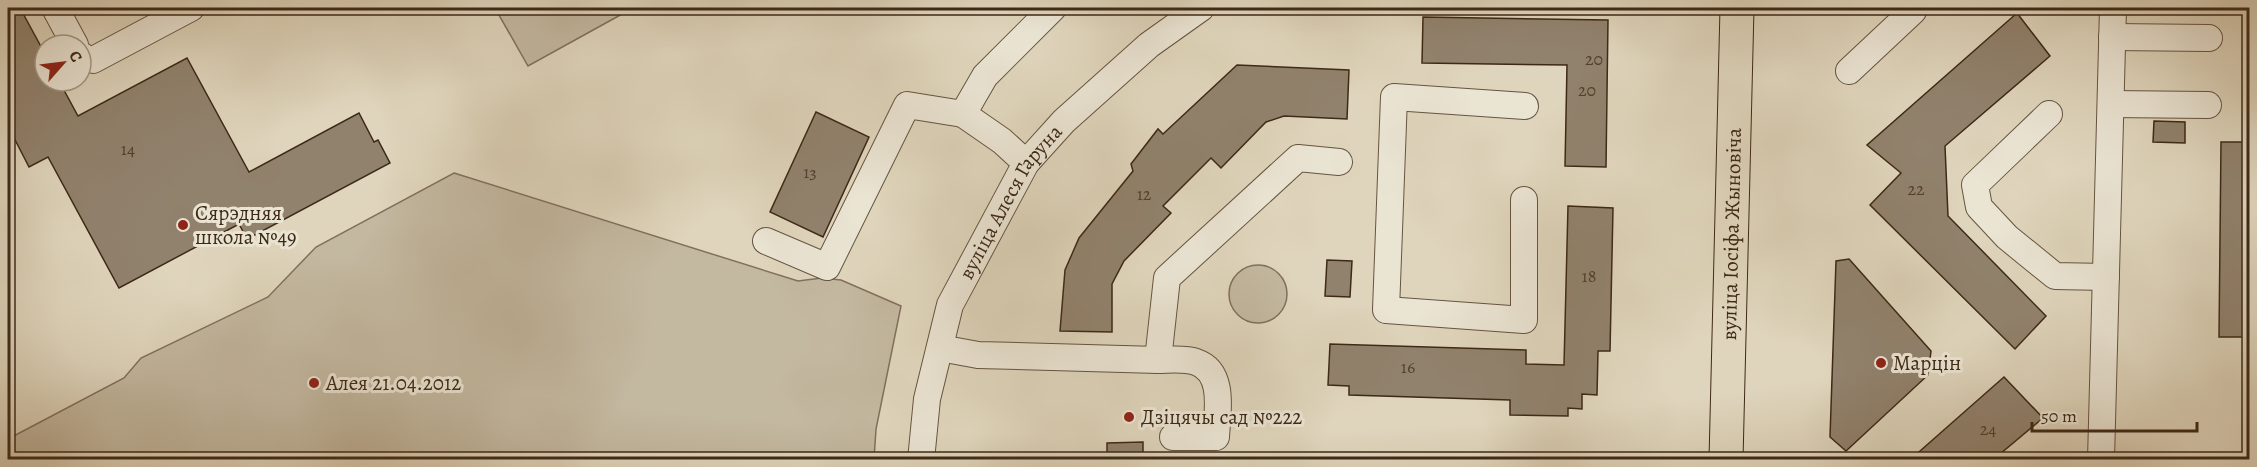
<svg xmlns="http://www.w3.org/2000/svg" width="2257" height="467" viewBox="0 0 2257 467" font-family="Alegreya,serif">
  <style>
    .green { fill: #c3b8a0; stroke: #80705c; stroke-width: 1.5 }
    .building { fill: #91826d; stroke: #3d2917; stroke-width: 1.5 }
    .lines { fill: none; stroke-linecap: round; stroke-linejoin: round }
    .minor-casing { stroke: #665440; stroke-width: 28 }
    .major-casing { stroke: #3d2917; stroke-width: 35 }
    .minor { stroke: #eae4d3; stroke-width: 26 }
    .major { stroke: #dfd5bc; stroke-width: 33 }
    .poi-dot { fill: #8f2418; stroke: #eae4d3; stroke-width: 2 }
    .labels { text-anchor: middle; stroke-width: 6; stroke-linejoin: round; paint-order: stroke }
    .number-label { font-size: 18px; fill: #523f2c }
    .street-label { font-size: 21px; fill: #3d2917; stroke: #eae4d3 }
    .poi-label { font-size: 21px; fill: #3d2917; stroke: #eae4d3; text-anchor: start }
  </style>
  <rect width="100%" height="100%" fill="#dfd5bc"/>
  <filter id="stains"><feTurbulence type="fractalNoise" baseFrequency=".00333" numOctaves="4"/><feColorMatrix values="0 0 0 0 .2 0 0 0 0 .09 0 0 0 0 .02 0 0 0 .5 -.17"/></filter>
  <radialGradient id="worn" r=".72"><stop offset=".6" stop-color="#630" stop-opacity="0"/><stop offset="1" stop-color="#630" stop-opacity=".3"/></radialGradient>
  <path class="green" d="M 495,8 L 633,8 L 528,66 Z
    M 454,173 L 798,281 L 822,278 L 841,280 L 901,306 L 876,429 L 874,459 L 8,460 L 8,439 L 124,378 L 141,358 L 268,297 L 316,247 Z
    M1229 294a29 29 0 1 1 58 0a29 29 0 1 1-58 0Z"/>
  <path class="building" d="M 8,8 L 20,8 L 45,54 L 45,81 L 59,81 L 78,116 L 187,58 L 249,172 L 359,113 L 374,142 L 378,140 L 390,163 L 247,239 L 239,224 L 119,288 L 48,157 L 29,167 L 8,126 Z
    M 2017,13 L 2050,56 L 1945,146 L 1948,216 L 2046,316 L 2015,349 L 1870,205 L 1901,173 L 1867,145 Z
    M 1423,17 L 1608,20 L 1606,167 L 1565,166 L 1567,65 L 1422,63 Z
    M 1237,65 L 1349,70 L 1347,119 L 1284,116 L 1266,122 L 1221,168 L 1211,158 L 1163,206 L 1171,213 L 1124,261 L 1112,284 L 1112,332 L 1060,331 L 1065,270 L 1079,238 L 1133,171 L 1131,164 L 1158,129 L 1163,134 Z
    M 816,112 L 869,137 L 823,237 L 770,212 Z
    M 2154,121 L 2185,122 L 2185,143 L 2153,142 Z
    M 2221,142 L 2250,142 L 2250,337 L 2219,337 Z
    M 1568,206 L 1613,208 L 1610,351 L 1598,351 L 1597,395 L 1582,394 L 1582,409 L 1568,408 L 1568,416 L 1510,415 L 1510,400 L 1349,395 L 1349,386 L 1328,385 L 1330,344 L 1526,350 L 1526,364 L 1564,365 Z
    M 1849,259 L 1931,351 L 1928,375 L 1846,451 L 1830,437 L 1836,261 Z
    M 1327,260 L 1352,261 L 1350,297 L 1325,296 Z
    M 2004,377 L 2043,418 L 1994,459 L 1911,459 Z
    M 1143,442 L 1143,459 L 1107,459 L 1107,443 Z"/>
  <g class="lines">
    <defs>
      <g id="minor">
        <path d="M 55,8 L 75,45"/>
        <path d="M 2112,37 L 2209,38"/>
        <path d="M 81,55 L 85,58 L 93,60 L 191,8"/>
        <path d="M 1849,71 L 1913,11 L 1913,8"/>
        <path d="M 2111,104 L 2208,105"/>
        <path d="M 2049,114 L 1975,185 L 1979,207 L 2007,237 L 2055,276 L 2106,277"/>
        <path d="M 1026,163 L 1002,141 L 963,114 L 985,76 L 1053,8"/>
        <path d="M 1524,200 L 1524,320 L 1386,310 L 1394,97 L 1525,106"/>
        <path d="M 766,241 L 827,267 L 907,105 L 963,114"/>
        <path d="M 940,348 L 978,355 L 1158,360 L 1167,278 L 1298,158 L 1339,162"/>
        <path d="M 1158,360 C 1169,360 1185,358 1196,362 C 1226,372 1217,414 1216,437 L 1173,437"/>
        <path id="s1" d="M 921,460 L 927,399 L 950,305 L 1026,163 L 1064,121 L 1149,45 L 1201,8"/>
        <path d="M 2101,460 L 2113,8"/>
      </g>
      <g id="major">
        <path id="s2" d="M 1726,460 L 1737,8"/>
      </g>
    </defs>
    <use href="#minor" class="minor-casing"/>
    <use href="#major" class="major-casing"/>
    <use href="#minor" class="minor"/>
    <use href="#major" class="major"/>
  </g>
  <g class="poi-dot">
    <circle cx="183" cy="225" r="6"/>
    <circle cx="1881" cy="363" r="6"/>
    <circle cx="314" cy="383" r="6"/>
    <circle cx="1129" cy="417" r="6"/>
  </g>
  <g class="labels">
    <g class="number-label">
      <text x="1594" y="65">20</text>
      <text x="1587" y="96">20</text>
      <text x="128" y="155">14</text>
      <text x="810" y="178">13</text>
      <text x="1916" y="195">22</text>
      <text x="1144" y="200">12</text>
      <text x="1589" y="282">18</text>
      <text x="1408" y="373">16</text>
      <text x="1988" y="435">24</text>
    </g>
    <g class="street-label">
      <text dy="7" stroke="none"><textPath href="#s1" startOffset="278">вуліца Алеся Гаруна</textPath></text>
      <text dy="7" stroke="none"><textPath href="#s2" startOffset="226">вуліца Іосіфа Жыновіча</textPath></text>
    </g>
    <g class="poi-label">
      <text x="195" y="220">Сярэдняя<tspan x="195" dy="24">школа №49</tspan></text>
      <text x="1893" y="370">Марцін</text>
      <text x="326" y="390">Алея 21.04.2012</text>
      <text x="1141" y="424">Дзіцячы сад №222</text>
    </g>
  </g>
  <rect width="2257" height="467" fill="none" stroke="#dfd5bc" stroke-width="30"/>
  <rect x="9" y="9" width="2239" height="449" fill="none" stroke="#3d2917" stroke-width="3"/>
  <rect x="15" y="15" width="2227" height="437" fill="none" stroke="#3d2917" stroke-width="1.5"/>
  <g transform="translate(63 63) rotate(62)"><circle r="28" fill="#eae4d3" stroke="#a59988" stroke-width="1.5"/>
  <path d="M0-4.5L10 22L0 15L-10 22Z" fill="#8f2418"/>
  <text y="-9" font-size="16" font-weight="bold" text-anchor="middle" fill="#3d2917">С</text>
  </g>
  <path d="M2032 422v9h165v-9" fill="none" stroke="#3d2917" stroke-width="3"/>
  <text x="2041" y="422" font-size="18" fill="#3d2917" stroke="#eae4d3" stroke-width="4.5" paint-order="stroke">50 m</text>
  <rect width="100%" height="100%" filter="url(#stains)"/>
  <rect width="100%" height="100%" fill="url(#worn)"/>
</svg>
